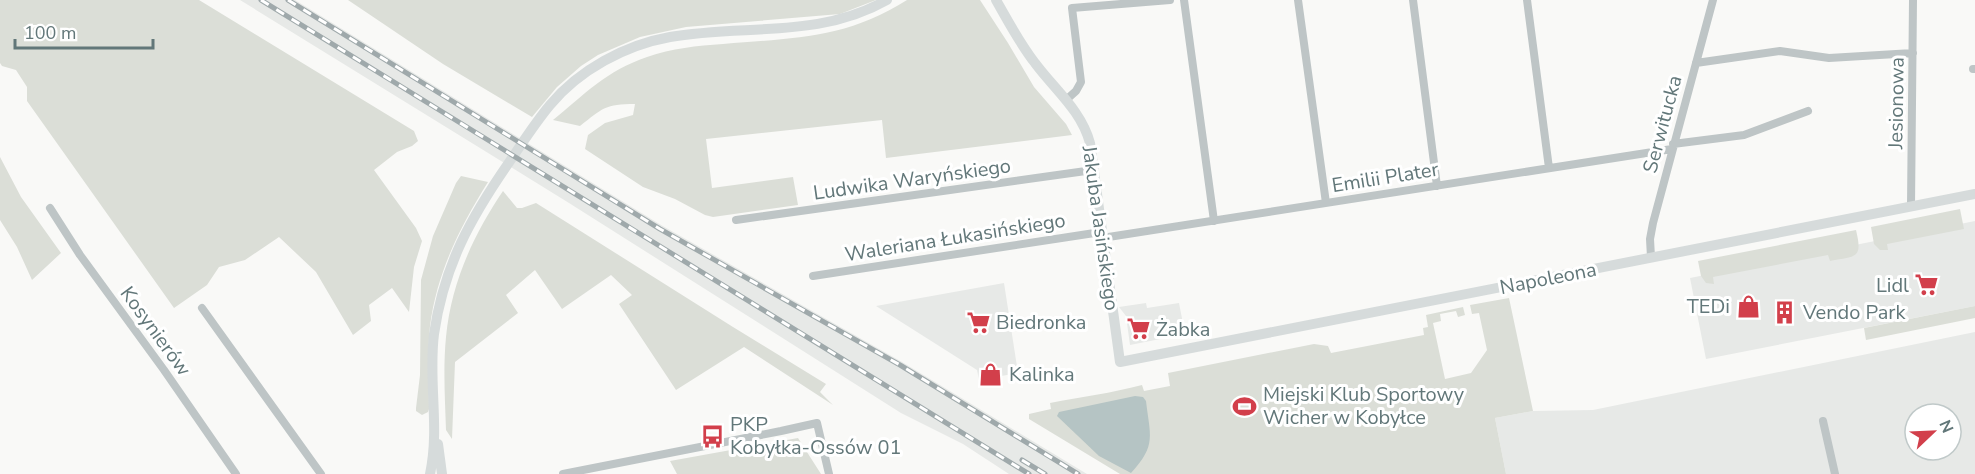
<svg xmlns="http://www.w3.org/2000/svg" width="1975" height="474" viewBox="0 0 1975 474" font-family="'Nunito Sans',sans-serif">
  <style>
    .built { fill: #e7e9e7; fill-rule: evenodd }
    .green { fill: #dbded7 }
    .water { fill: #b5c4c4 }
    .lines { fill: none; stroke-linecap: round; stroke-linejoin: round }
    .street { stroke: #bec5c6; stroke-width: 8 }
    .secondary { stroke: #d6dbdb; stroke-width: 10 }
    .rail-casing { stroke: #9fa9ab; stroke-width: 5 }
    .rail { stroke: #fff; stroke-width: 3; stroke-dasharray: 9; stroke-linecap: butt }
    .labels { text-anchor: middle; stroke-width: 6; stroke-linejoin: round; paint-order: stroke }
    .street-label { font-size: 20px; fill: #627779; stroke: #fff }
    .poi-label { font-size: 20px; fill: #627779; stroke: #fff; text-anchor: start }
  </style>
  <rect width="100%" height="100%" fill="#f9f9f7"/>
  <path class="built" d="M 240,0 L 295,0 L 661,225 L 902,362 L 1087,474 L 1009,474 L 963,444 L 901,413 L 569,203 Z
    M 1975,221 L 1975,306 L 1706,359 L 1690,278 Z
    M 1004,283 L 1018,373 L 979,380 L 977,370 L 876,306 Z
    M 1146,303 L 1147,308 L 1179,303 L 1185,334 L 1130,345 L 1126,316 L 1119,307 Z
    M 1975,332 L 1975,474 L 1506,474 L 1495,418 L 1533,411 L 1593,410 ZM 1915,414 L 1951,414 L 1951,450 L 1915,450 Z"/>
  <path class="green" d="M 0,0 L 199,0 L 414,131 L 418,141 L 412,146 L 397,152 L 374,170 L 416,228 L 422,241 L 414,267 L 409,312 L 392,288 L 369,305 L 371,321 L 353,335 L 316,272 L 279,237 L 245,260 L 219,267 L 207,285 L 174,308 L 27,101 L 27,87 L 16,70 L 2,66 L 0,63 Z
    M 348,0 L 876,0 L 840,14 L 686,27 L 640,37 L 598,55 L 581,66 L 557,87 L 532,117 L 443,64 Z
    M 907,0 L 980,0 L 1008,43 L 1034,87 L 1066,124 L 1072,135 L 886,158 L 882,120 L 706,139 L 712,188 L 793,177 L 798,205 L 713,217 L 705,215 L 675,199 L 643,187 L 585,149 L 588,135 L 605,123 L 633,115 L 635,104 C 605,104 603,108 580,126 L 553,120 C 585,94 606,71 647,57 C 672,48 697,46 723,44 C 793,38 846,39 907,0 Z
    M 0,157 L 21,197 L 61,253 L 32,280 L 17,247 L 0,220 Z
    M 461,176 L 488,182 C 460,227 437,272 430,326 C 427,353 429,382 429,409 L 428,412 L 422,415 L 416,411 L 416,408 L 420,375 L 421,280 L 433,236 L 456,183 Z
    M 503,191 L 517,208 L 522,208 L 536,203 L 733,327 L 826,384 L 820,392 L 833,405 L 744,347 L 676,390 L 619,304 L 632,295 L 611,275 L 562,309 L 535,270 L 506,295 L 518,313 L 455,362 L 452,439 L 446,430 C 445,399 443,368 446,337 C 451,284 473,235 503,191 Z
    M 1960,209 L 1964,229 L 1887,244 L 1888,250 L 1880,250 L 1874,244 L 1871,227 Z
    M 1856,230 C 1863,259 1856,256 1830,261 L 1828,255 L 1713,277 L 1714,284 L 1706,283 L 1701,276 L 1698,261 Z
    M 1509,298 L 1533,411 L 1495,418 L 1506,474 L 1120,474 L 1029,419 L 1029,414 L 1051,409 L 1050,403 C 1081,397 1112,393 1142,385 L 1144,391 L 1170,386 L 1168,373 L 1314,344 L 1328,346 L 1331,353 L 1424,335 L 1423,328 L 1428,327 L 1426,315 L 1463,307 L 1465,315 L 1458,317 L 1456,311 L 1440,314 L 1441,321 L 1433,323 L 1445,379 L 1471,373 L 1487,350 L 1479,313 L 1472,314 L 1470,305 Z
    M 1975,306 L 1975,318 L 1866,340 L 1864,328 Z
    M 798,438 L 821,474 L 677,474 L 670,461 Z"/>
  <path class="water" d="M 1135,396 L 1143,397 L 1146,401 C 1150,436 1157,445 1131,473 L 1099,456 L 1057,416 L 1059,412 Z"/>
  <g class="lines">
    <path class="street" d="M 1184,0 L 1214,221
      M 1298,0 L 1326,203
      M 1413,0 L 1437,186
      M 1527,0 L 1549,168
      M 1696,63 L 1780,51 L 1829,58 L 1913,53
      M 1973,69 L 1975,69
      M 1066,100 L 1076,91 L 1081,82 L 1072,8 L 1170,0
      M 1673,144 L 1744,135 L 1808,111
      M 1911,206 L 1913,0
      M 50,208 L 80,255 L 164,370 L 236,474
      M 736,220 L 1093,170
      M 1102,238 L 1672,149
      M 1651,257 L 1650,239 L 1653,223 L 1713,0
      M 813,276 L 1101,232
      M 202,308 L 321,474
      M 1823,421 L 1835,474
      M 563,474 L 781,431 L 817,423 L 829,474"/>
    <path class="secondary" d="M 996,0 C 1008,21 1020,44 1035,63 C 1055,90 1081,110 1090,143 L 1120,362 L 1975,194
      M 438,444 L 442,474
      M 430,474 C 440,428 428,380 434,334 C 444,265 471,217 510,161 C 523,142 535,123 550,105 C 579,70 625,45 670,37 C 744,24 819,39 887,0"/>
    <defs>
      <path id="rail" d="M 261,0 L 1029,474
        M 288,0 L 660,229 L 900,365 L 1078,474
        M 1022,460 L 1045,474"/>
    </defs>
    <use href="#rail" class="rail-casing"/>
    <use href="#rail" class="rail"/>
  </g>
  <defs>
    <symbol id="supermarket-bare" viewBox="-9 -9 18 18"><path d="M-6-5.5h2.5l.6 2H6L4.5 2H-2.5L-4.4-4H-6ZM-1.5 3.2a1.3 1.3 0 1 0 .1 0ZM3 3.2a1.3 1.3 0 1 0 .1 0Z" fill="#d23f4b" stroke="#fff" stroke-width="2.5" paint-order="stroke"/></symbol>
    <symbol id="shop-bare" viewBox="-9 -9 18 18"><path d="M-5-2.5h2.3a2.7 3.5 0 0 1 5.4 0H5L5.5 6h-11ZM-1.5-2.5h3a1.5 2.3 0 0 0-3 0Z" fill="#d23f4b" stroke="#fff" stroke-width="2.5" paint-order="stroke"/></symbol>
    <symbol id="building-bare" viewBox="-9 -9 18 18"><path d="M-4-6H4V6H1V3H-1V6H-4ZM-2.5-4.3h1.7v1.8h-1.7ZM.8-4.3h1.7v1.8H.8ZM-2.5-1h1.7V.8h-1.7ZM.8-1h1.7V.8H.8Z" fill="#d23f4b" stroke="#fff" stroke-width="2.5" paint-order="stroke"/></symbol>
    <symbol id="stadium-bare" viewBox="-9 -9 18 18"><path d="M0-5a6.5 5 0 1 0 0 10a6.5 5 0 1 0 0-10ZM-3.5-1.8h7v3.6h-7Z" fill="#d23f4b" stroke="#fff" stroke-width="2.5" paint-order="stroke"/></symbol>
    <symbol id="bus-bare" viewBox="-9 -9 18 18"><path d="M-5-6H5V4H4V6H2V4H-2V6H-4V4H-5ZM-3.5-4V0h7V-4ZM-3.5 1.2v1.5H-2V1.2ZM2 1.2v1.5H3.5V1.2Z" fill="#d23f4b" stroke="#fff" stroke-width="2.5" paint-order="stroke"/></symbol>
  </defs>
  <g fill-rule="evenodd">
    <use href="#supermarket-bare" x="1910" y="268" width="33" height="33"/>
    <use href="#shop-bare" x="1732" y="290" width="33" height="33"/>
    <use href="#building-bare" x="1768" y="296" width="33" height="33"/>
    <use href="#supermarket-bare" x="962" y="306" width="33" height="33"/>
    <use href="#supermarket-bare" x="1122" y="312" width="33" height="33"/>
    <use href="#shop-bare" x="974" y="358" width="33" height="33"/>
    <use href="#stadium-bare" x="1228" y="390" width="33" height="33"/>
    <use href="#bus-bare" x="696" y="420" width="33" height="33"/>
  </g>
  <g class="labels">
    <g class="street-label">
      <text transform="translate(1896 103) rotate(-89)" y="7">Jesionowa</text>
      <text transform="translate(1662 124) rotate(-75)" y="7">Serwitucka</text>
      <text transform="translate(1385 177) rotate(-9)" y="7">Emilii Plater</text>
      <text transform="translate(912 179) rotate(-8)" y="7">Ludwika Waryńskiego</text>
      <text transform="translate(1101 228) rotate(82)" y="7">Jakuba Jasińskiego</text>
      <text transform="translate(955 237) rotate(-9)" y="7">Waleriana Łukasińskiego</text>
      <text transform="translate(1548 278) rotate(-11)" y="7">Napoleona</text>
      <text transform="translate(156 331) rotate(54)" y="7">Kosynierów</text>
    </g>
    <g class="poi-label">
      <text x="1909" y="292" text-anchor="end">Lidl</text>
      <text x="1730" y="313" text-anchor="end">TEDi</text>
      <text x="1803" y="319">Vendo Park</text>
      <text x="996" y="329">Biedronka</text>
      <text x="1156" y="336">Żabka</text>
      <text x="1009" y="381">Kalinka</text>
      <text x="1263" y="401">Miejski Klub Sportowy<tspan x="1263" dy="23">Wicher w Kobyłce</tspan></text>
      <text x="730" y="431">PKP<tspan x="730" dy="23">Kobyłka-Ossów 01</tspan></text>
    </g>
  </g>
  <g transform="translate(1933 432) rotate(67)"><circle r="28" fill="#ffffff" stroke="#c0c9c9" stroke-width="1.5"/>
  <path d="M0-4.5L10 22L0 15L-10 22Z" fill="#d23f4b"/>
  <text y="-9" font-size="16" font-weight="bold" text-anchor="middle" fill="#627779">N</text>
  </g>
  <path d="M15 39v9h138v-9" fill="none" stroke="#627779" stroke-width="3"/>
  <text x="24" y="39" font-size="18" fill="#627779" stroke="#ffffff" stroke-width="4.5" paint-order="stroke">100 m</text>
</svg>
